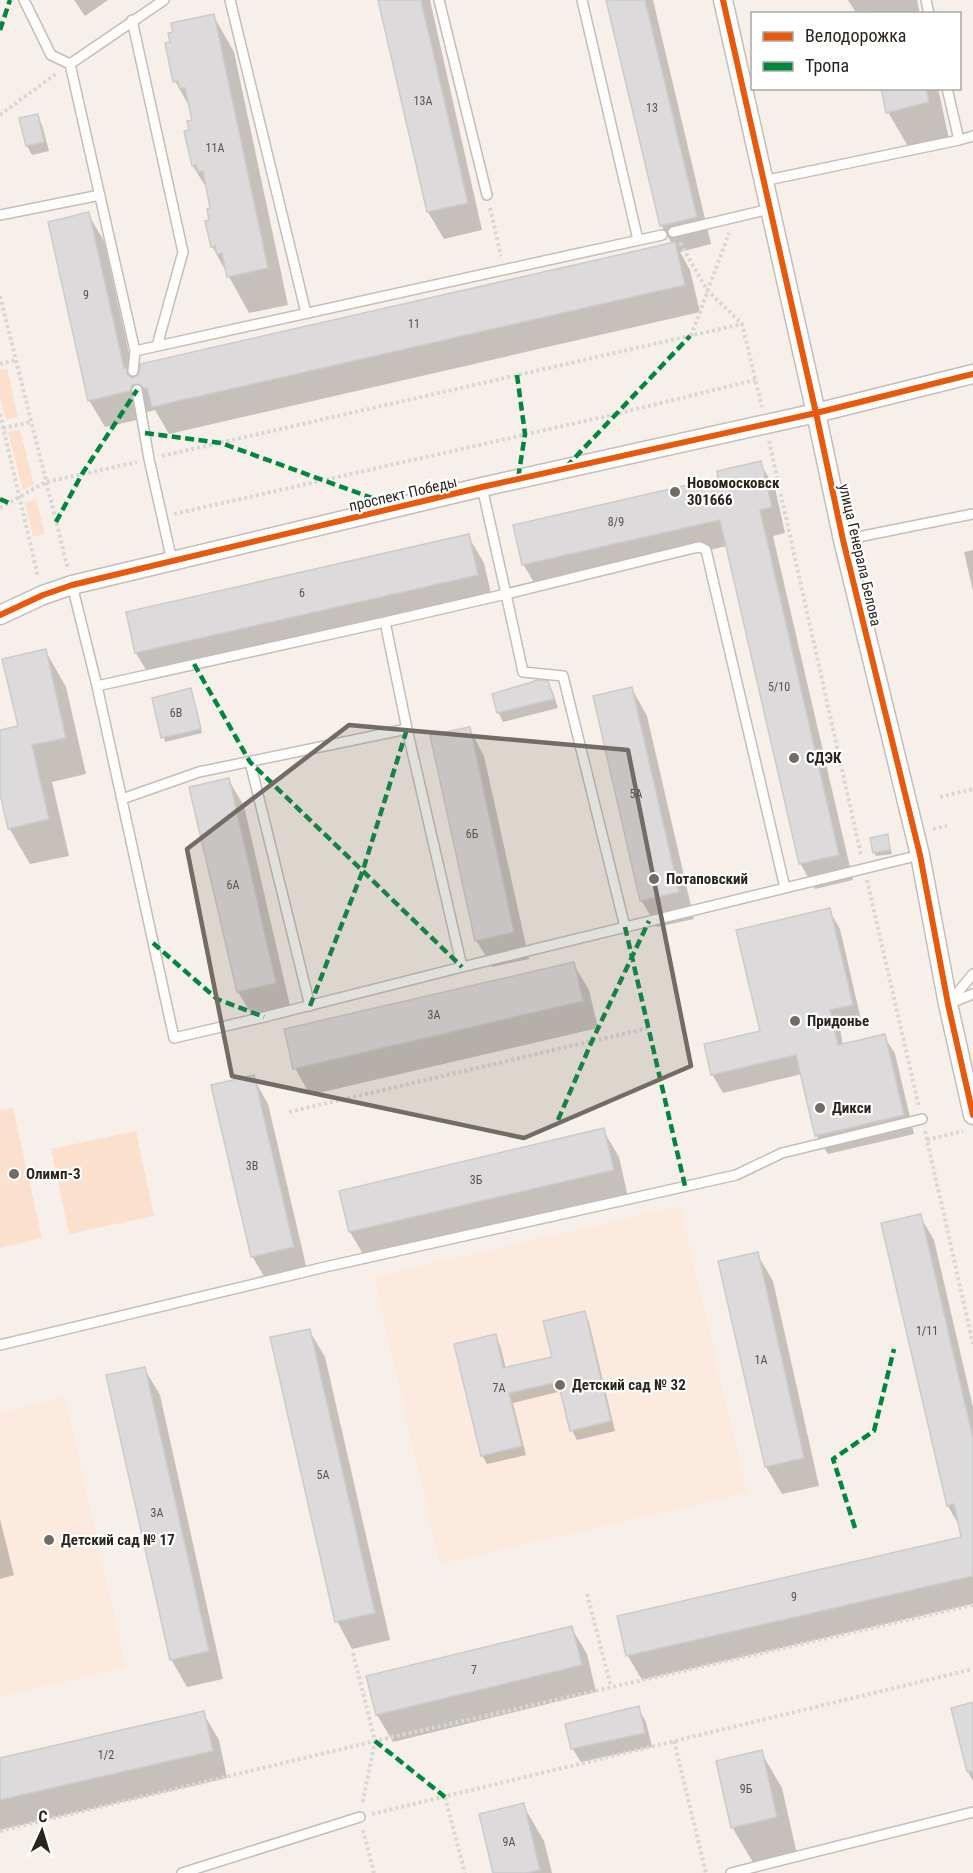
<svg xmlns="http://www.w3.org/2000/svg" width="973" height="1873" viewBox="0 0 973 1873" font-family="'Roboto Condensed',sans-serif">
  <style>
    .built { fill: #fbeadd }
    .green { fill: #fbe1cd }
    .shadow { fill: #0003 }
    .building { fill: #dcdadb; stroke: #cccbcc; stroke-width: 1.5 }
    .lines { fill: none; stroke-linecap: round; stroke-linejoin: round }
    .lane-casing { stroke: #c4bdb8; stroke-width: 12 }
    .street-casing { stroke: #c4bdb8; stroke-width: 21 }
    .path { stroke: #d9d7d6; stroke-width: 4; stroke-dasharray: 3 3; stroke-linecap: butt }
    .lane { stroke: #fefdfc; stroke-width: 9 }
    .street { stroke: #fefdfc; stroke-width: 18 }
    .quiet { stroke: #00873e; stroke-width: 4.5; stroke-dasharray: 9 4.5; stroke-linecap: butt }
    .cycleway-casing { stroke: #fff; stroke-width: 10 }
    .cycleway { stroke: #e8590c; stroke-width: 6 }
    .marked { fill: #726c66; fill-opacity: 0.2; stroke: #726c66; stroke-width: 4.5; stroke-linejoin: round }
    .poi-dot { fill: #726c66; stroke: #fff; stroke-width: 2 }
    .labels { text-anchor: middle; stroke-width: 4.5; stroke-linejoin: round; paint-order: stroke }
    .number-label { font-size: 12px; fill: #57524e }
    .poi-label { font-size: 15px; font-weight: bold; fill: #2b251f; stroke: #fff; text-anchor: start }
    .street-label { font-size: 15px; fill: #2b251f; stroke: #fff }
  </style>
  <rect width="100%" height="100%" fill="#f7f0ea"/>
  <path class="built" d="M 680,1206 L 747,1493 L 440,1564 L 374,1277 Z
    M 65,1397 L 126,1667 L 0,1697 L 0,1412 Z"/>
  <path class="green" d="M 7,368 L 18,417 L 6,420 L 0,398 L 0,370 Z
    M 20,430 L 34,485 L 23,490 L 8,432 Z
    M 36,498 L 45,534 L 33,537 L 25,503 Z
    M 13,1108 L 42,1238 L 0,1248 L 0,1110 Z
    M 136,1131 L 154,1216 L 69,1234 L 51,1149 Z"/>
  <path class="shadow" d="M 74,0 L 108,0 L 85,16 Z
    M 380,0 L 430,0 L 482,230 L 444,239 L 428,212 Z
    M 608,0 L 653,0 L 711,244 L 680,252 L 690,270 L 700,312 L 169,434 L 155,410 L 147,412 L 146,418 L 105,427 L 89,400 L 88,214 L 104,241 L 135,380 L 672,244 L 662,226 Z
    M 848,0 L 917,0 L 920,14 L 865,14 L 864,11 L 856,13 Z
    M 213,15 L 234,52 L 288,305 L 249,313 L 212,246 L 211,221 L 212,209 L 209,192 L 193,166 L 186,132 L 190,131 L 194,122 L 192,111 L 175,81 L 172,43 Z
    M 882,88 L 938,88 L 949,139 L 909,148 L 888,112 Z
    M 37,115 L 42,125 L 49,151 L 32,155 L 27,146 Z
    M 760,463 L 775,488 L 785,533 L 773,536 L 853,880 L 815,889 L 800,863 L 727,546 L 538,589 L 523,564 Z
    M 468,536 L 484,563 L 493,602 L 152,680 L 136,653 Z
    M 973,550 L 973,591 L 964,552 Z
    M 45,650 L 66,687 L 86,774 L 52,782 L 69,856 L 30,864 L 9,828 L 0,787 L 0,731 L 19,727 Z
    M 547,683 L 553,692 L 558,708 L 503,722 L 498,712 Z
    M 632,689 L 647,716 L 694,919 L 657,927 L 641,900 Z
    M 192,694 L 202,733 L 165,742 L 153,699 Z
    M 469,728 L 484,756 L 529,959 L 492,967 L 476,940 Z
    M 228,779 L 244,806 L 291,1010 L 254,1019 L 238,992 L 191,788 Z
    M 887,836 L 892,854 L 876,856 L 874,852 Z
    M 829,910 L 840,929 L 862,1024 L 840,1029 L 843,1045 L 884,1036 L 895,1054 L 914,1134 L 828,1154 L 817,1136 L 802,1074 L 723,1093 L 712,1074 L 762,1032 Z
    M 573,963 L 589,990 L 598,1028 L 310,1095 L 295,1068 Z
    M 253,1077 L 268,1104 L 308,1274 L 268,1283 L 252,1256 Z
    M 603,1130 L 619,1157 L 628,1197 L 366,1259 L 350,1232 L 341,1192 Z
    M 920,1216 L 934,1240 L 973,1407 L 973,1604 L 642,1680 L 628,1656 L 619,1618 L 963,1538 L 960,1527 L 948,1506 Z
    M 757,1254 L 773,1281 L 819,1486 L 782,1494 L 766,1467 L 720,1262 Z
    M 584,1313 L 589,1322 L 615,1431 L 577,1440 L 572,1430 L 562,1391 L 513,1403 L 526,1455 L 487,1464 L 482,1455 L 495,1336 L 500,1345 L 506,1369 L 553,1358 Z
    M 309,1330 L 325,1357 L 390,1640 L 352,1649 L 337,1621 Z
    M 144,1368 L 160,1395 L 223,1679 L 187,1687 L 171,1659 Z
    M 0,1519 L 14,1575 L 0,1579 Z
    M 571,1627 L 587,1654 L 596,1692 L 393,1742 L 377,1715 Z
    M 973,1704 L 973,1781 L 969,1774 L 953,1709 Z
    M 638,1708 L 646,1722 L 652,1747 L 581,1762 L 572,1748 Z
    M 203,1713 L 219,1740 L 227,1778 L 0,1830 L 0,1760 Z
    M 761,1752 L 782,1788 L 797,1854 L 754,1864 L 732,1827 Z
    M 523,1805 L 544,1841 L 552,1873 L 495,1873 Z"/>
  <path class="building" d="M 378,0 L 421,0 L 468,203 L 427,212 Z
    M 606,0 L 645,0 L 697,217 L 660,226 Z
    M 214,14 L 268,268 L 227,277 L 222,253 L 217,254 L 215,246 L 211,247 L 205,221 L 209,220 L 207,209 L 210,208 L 203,171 L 198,172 L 196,165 L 192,166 L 184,131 L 189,130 L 187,121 L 192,120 L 185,88 L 180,89 L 178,81 L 173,82 L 165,43 L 170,42 L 168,33 L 173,32 L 171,23 Z
    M 881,88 L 926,88 L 929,102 L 886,113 Z
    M 38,114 L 44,142 L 26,146 L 19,118 Z
    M 89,212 L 124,368 L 127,368 L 127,374 L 132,378 L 139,374 L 140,364 L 675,242 L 685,285 L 152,407 L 147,388 L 143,388 L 139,384 L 132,385 L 130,391 L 88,401 L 48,222 Z
    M 761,461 L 772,507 L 760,510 L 839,855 L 799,864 L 720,520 L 522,565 L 513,525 L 718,478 L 717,471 Z
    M 469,534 L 478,575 L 135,653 L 126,612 Z
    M 46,649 L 66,738 L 32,745 L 49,819 L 8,829 L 0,794 L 0,730 L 18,726 L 2,659 Z
    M 538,680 L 548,681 L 554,699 L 497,713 L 492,694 Z
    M 632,687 L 679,892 L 640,901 L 593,696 Z
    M 191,688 L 201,729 L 161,738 L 152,698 Z
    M 470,727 L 514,932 L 475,941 L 430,735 Z
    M 229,778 L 276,983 L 237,992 L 189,787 Z
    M 888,834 L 890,850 L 873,853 L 870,838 Z
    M 830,908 L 853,1005 L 830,1010 L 838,1045 L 885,1034 L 904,1115 L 815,1136 L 796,1055 L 711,1075 L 704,1044 L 760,1031 L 736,930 Z
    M 574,962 L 583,1001 L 293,1069 L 284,1029 Z
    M 254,1075 L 294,1247 L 251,1257 L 211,1085 Z
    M 604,1128 L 614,1170 L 349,1232 L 339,1191 Z
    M 921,1214 L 973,1438 L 973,1576 L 626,1656 L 617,1616 L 961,1537 L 954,1504 L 947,1506 L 881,1223 Z
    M 758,1252 L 804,1458 L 765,1467 L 718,1261 Z
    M 585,1311 L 611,1421 L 570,1431 L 558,1382 L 509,1393 L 522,1446 L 481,1456 L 454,1344 L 496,1334 L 503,1368 L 552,1357 L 543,1321 Z
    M 310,1329 L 375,1613 L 335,1622 L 270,1337 Z
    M 145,1367 L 209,1651 L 170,1660 L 106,1375 Z
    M 572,1626 L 582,1665 L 376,1715 L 366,1676 Z
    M 973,1702 L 973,1771 L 967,1772 L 951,1708 Z
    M 639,1706 L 645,1733 L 571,1749 L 565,1724 Z
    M 204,1711 L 213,1751 L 0,1800 L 0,1758 Z
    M 762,1750 L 777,1817 L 731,1828 L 716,1761 Z
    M 524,1803 L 540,1870 L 526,1873 L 493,1873 L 479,1814 Z"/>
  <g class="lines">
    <defs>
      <path id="lane" d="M 24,0 L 51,55 L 70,64
        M 164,0 L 70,64 L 135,351 L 662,235
        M 230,0 L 306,313
        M 439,0 L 487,195
        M 582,0 L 638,240
        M 926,0 L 929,14
        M 132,20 L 183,252 L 157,346
        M 959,140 L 973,136
        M 763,181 L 959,140 L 947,88
        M 0,215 L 100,195
        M 673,232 L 770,209
        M 133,371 L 135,351
        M 137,390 L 149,459 L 172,561
        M 843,540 L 973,514
        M 72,585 L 97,686 L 174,1038 L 264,1017 L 462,967
        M 385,622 L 506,594 L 482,487
        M 97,686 L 385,622 L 407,729 L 462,967 L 920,855
        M 250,762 L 310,1006
        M 122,799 L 199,772 L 407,729
        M 625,927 L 563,676 L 523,672 L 506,594 L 694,548 L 700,547 L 706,550 L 785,888
        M 973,974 L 948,1004 L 973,994
        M 0,1345 L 325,1267 L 736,1175 L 782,1153 L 922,1119
        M 182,1873 L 360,1817
        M 731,1873 L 973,1812"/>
      <path id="street" d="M 723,0 L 816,413 L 843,540 L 920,855 L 948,1004 L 973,1115
        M 0,615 L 43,595 L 72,585 L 482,487 L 816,413 L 973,374"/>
    </defs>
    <use href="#lane" class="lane-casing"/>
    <use href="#street" class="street-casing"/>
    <path class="path" d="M 0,115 L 57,73
      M 490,208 L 501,256
      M 680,243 L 707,290 L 742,324
      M 0,296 L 68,569
      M 691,336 L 729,233
      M 0,364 L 16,360
      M 0,414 L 38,577
      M 3,428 L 31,422
      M 769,441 L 861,855
      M 162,456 L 742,324 L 762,407
      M 0,508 L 46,482 L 137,462
      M 174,514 L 616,414 L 755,380
      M 940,797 L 973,789
      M 933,829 L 947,826
      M 867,880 L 919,1107
      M 289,1112 L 648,1028
      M 925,1131 L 973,1344
      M 927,1140 L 963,1131
      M 587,1594 L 611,1687
      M 353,1653 L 375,1741 L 362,1805
      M 674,1741 L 706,1873
      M 445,1797 L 465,1873
      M 372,1814 L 973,1669
      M 363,1830 L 374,1873
      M 0,1831 L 375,1741 L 973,1605"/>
    <use href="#lane" class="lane"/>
    <use href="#street" class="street"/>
    <path class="quiet" d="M 0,30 L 10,0
      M 517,375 L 525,434 L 518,479
      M 145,433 L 221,443 L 394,506
      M 566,467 L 690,336
      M 0,499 L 9,503
      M 56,522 L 82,474 L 137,390
      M 194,664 L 250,762 L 462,967
      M 625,927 L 685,1186
      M 153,943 L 217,999 L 264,1017
      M 310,1006 L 363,870 L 407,729
      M 558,1120 L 592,1041 L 649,921
      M 855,1528 L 833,1459 L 874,1431 L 894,1349
      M 375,1741 L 445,1797"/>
    <defs>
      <path id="cycleway" d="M 723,0 L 816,413 L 843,540 L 920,855 L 948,1004 L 973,1115
        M 0,615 L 43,595 L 72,585 L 482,487 L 816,413 L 973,374"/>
    </defs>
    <use href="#cycleway" class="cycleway-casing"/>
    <use href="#cycleway" class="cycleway"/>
  </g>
  <path class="marked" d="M 349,725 L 628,750 L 691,1066 L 524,1138 L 232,1076 L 187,849 Z"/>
  <g class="poi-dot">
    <circle cx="675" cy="492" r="6"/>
    <circle cx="794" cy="758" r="6"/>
    <circle cx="654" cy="879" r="6"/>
    <circle cx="795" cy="1021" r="6"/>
    <circle cx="820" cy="1108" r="6"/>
    <circle cx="14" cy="1174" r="6"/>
    <circle cx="560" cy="1385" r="6"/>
    <circle cx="49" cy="1540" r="6"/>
  </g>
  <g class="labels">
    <g class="number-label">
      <text x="423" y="105">13А</text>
      <text x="652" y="112">13</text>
      <text x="215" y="152">11А</text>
      <text x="86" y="299">9</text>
      <text x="414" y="328">11</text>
      <text x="616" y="526">8/9</text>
      <text x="302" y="597">6</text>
      <text x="779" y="691">5/10</text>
      <text x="176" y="717">6В</text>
      <text x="636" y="798">5А</text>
      <text x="472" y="838">6Б</text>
      <text x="233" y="889">6А</text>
      <text x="434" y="1019">3А</text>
      <text x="252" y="1170">3В</text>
      <text x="476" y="1184">3Б</text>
      <text x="927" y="1335">1/11</text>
      <text x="761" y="1364">1А</text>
      <text x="499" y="1392">7А</text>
      <text x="323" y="1479">5А</text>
      <text x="157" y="1517">3А</text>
      <text x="794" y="1601">9</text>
      <text x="474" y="1674">7</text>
      <text x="106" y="1759">1/2</text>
      <text x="746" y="1793">9Б</text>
      <text x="509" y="1846">9А</text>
    </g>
    <g class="poi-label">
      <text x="687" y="488">Новомосковск<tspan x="687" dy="17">301666</tspan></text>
      <text x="806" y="763">СДЭК</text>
      <text x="666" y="884">Потаповский</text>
      <text x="807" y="1026">Придонье</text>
      <text x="832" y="1113">Дикси</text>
      <text x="26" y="1179">Олимп-3</text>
      <text x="572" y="1390">Детский сад № 32</text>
      <text x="61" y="1545">Детский сад № 17</text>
    </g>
    <g class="street-label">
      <text transform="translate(403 494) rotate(-13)" y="5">проспект Победы</text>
      <text transform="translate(860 555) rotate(77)" y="5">улица Генерала Белова</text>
    </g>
  </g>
  <rect x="751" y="12" width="210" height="78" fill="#ffffff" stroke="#aaa8a5" stroke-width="1.5"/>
  <rect x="763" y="32" width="30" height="9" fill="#e8590c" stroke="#aaa8a5" stroke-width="1.5"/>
  <text x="805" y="42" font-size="18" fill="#2b251f">Велодорожка</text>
  <rect x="763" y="62" width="30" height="9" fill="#00873e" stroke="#aaa8a5" stroke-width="1.5"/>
  <text x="805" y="72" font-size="18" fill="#2b251f">Тропа</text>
  <g transform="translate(42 1831) rotate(4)" stroke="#ffffff" stroke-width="4.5" paint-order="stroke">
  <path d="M0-4.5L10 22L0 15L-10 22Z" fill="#2b251f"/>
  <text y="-9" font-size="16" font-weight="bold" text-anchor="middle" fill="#2b251f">С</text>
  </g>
</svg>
